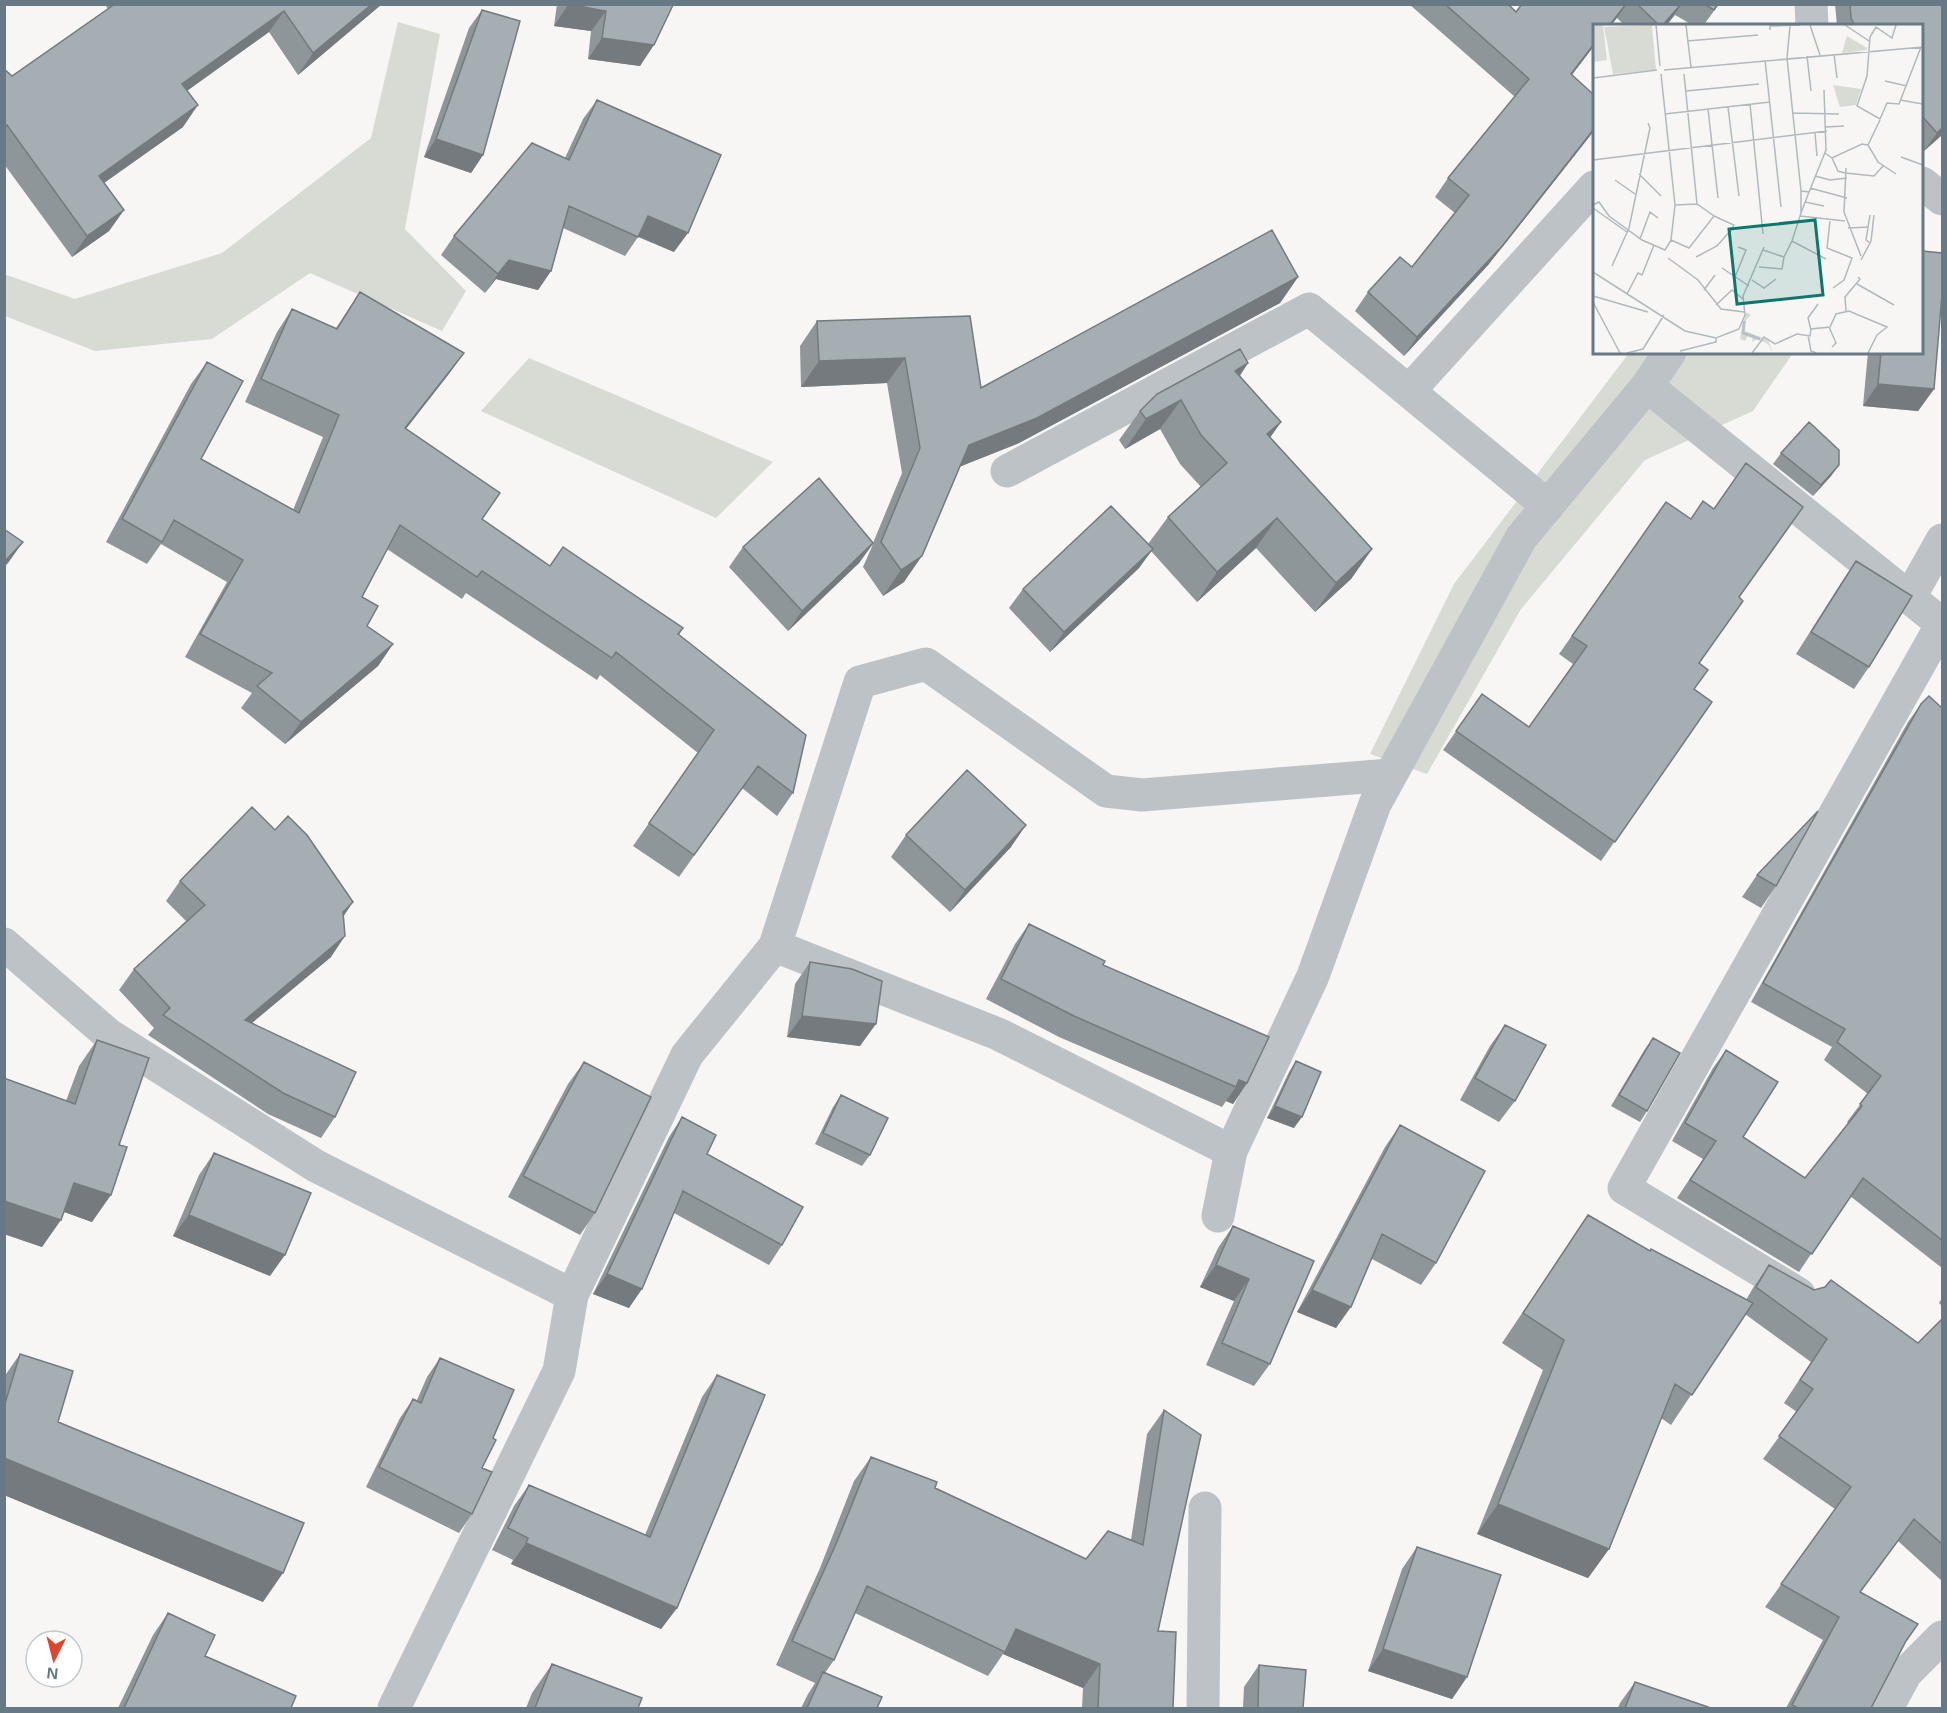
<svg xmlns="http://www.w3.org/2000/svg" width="1947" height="1713" viewBox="0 0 1947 1713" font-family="Arial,sans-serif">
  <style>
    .green { fill: #d7dbd3 }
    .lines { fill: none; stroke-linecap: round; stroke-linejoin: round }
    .minor { stroke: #bdc2c6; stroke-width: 33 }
    .wall { fill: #8e969a }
    .shaded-wall { fill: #747a7d }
    .building { fill: #a5aeb3; stroke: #747a7d; stroke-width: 1.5 }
    .inset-river { fill: none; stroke: #b5c3c6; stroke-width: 3 }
    .inset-road { fill: none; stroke: #b0b9bd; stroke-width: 1.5 }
    .view { fill: #0f766e; fill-opacity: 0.15; stroke: #0f766e; stroke-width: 3 }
    .inset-edge { fill: none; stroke: #677984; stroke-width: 3 }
  </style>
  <rect width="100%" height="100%" fill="#f7f6f4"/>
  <path class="green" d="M 398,22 L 440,34 L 405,229 L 466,291 L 442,331 L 310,273 L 212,339 L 95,351 L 5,316 L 4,274 L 75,299 L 222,253 L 371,138 Z
    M 1629,353 L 1793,353 L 1753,411 L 1645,460 L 1521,609 L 1427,774 L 1370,754 L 1454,584 Z
    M 529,358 L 773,462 L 716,518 L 481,411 Z"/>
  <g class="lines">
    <path class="minor" d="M 1811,4 L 1812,26
      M 1922,183 L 1942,199
      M 1647,386 L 1942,624
      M 1409,391 L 1594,187
      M 1007,471 L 1309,309 L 1548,506
      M 1910,597 L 1942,540
      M 4,944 L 109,1035 L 316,1166 L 572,1295 L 687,1055 L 775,946 L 998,1034 L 1231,1151
      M 775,946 L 860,682 L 926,664 L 1106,791 L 1142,795 L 1390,775
      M 1218,1216 L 1231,1151 L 1313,976 L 1375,804 L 1521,538 L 1647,386 L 1670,352
      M 1799,1294 L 1624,1188 L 1942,624
      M 394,1708 L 559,1371 L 572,1295
      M 1203,1708 L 1205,1508
      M 1887,1708 L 1906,1673 L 1942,1637"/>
  </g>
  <path class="wall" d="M 105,4 L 382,4 L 298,75 L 269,32 L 187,91 L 183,127 L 104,183 L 124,210 L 109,231 L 72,257 L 4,164 L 4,69 L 12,76 L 108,9 Z
    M 557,4 L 673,5 L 640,66 L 588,59 L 591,31 L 554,26 Z
    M 1409,4 L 1508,4 L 1516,12 L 1522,4 L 1719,4 L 1703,26 L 1694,26 L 1675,15 L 1666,26 L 1625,26 L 1617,18 L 1594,26 L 1594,46 L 1572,75 L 1489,264 L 1404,356 L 1355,311 L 1368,292 L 1412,267 L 1455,213 L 1435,197 L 1448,178 L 1515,97 Z
    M 1835,4 L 1942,4 L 1942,135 L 1924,151 L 1922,148 L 1922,26 L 1837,26 Z
    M 482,10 L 483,155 L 471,173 L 424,157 L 469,28 Z
    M 597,100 L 674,252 L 638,237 L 625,256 L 563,228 L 551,271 L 538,290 L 496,279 L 485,293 L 441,255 L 454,236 L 565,158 L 583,119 Z
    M 1298,277 L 1280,303 L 1019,443 L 959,467 L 904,582 L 883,596 L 863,567 L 873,544 L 859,563 L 788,631 L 729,567 L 743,547 L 873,543 L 902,473 L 887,383 L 801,387 L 800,346 L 817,321 L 981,388 Z
    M 360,292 L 464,353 L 448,375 L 406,429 L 482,519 L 550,566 L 683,628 L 679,635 L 793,793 L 777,816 L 742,788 L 679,877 L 633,846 L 698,753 L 600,675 L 597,680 L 466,593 L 462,599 L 387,549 L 362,597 L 367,626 L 393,644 L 378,666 L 285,744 L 241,708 L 252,693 L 185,657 L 227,582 L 161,544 L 147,564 L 106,542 L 191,384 L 207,362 L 201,459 L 293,510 L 323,437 L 245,402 L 277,332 L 292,309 L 336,328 Z
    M 1868,352 L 1922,352 L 1934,389 L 1918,411 L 1863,406 Z
    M 1248,363 L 1240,376 L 1281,422 L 1270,437 L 1372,549 L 1351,579 L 1315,612 L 1256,548 L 1197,602 L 1151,551 L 1139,568 L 1050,652 L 1009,608 L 1023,589 L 1148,544 L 1168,517 L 1201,487 L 1180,464 L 1160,429 L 1125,449 L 1119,440 L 1140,411 Z
    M 1781,453 L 1839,465 L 1831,476 L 1813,496 L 1773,464 Z
    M 1666,502 L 1739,598 L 1699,664 L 1694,689 L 1712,702 L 1601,861 L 1443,750 L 1482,694 L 1529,727 L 1573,664 L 1559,654 Z
    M 1856,561 L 1869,667 L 1854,689 L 1796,654 L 1841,583 Z
    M 1921,704 L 1942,708 L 1942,1268 L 1850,1196 L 1799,1272 L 1677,1198 L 1703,1159 L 1672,1141 L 1713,1068 L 1726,1050 L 1743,1137 L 1805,1178 L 1848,1123 L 1847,1122 L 1868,1094 L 1824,1060 L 1832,1047 L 1751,1002 L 1908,722 Z
    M 906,835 L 1011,847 L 950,912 L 891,857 Z
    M 1757,875 L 1776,886 L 1761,908 L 1742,897 Z
    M 180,881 L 343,916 L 331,957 L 252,1023 L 335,1117 L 321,1138 L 268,1114 L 148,1035 L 154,1028 L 119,990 L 134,969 L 186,921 L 166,901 Z
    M 1029,924 L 1103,965 L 1247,1083 L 1233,1104 L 1226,1101 L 1222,1107 L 1059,1037 L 986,999 L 1015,944 Z
    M 810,962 L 860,1046 L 787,1037 L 795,984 Z
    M 1505,1025 L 1515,1101 L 1499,1122 L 1460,1100 L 1490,1046 Z
    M 1653,1038 L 1647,1111 L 1640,1122 L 1611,1106 L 1645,1049 Z
    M 97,1040 L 92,1222 L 64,1212 L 42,1247 L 4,1234 L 4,1078 L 66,1101 L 79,1066 Z
    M 1296,1061 L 1294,1128 L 1267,1118 L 1289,1072 Z
    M 584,1062 L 595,1213 L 580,1235 L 508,1197 L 568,1084 Z
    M 841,1095 L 870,1155 L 862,1166 L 815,1144 L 833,1107 Z
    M 682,1117 L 707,1154 L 782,1245 L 769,1265 L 674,1213 L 629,1308 L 593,1294 L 669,1137 Z
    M 1400,1125 L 1436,1263 L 1421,1285 L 1372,1259 L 1336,1328 L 1297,1312 L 1385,1147 Z
    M 214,1153 L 270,1276 L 173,1236 L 199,1175 Z
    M 1588,1215 L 1650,1251 L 1746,1300 L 1753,1288 L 1769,1265 L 1814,1290 L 1918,1343 L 1942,1319 L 1942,1581 L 1898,1541 L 1860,1593 L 1903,1647 L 1871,1708 L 1786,1708 L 1823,1640 L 1765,1607 L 1835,1509 L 1763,1459 L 1797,1412 L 1784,1403 L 1811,1362 L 1745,1314 L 1671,1425 L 1661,1418 L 1609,1549 L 1588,1578 L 1477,1534 L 1543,1370 L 1502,1343 Z
    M 1233,1226 L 1314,1261 L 1270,1364 L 1254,1386 L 1206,1365 L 1234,1301 L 1200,1287 L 1218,1248 Z
    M 1942,1298 L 1942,1306 L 1939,1303 Z
    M 20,1354 L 58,1422 L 263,1602 L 4,1495 L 4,1377 Z
    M 440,1358 L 493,1438 L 482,1468 L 472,1514 L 459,1533 L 366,1487 L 400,1418 L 413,1399 L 417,1400 L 427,1377 Z
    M 717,1375 L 677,1608 L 661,1629 L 511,1564 L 513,1560 L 492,1550 L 514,1506 L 529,1485 L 645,1535 L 702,1397 Z
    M 1164,1410 L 1158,1631 L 1173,1708 L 1082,1708 L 1083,1688 L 1003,1654 L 988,1676 L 855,1613 L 834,1660 L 825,1673 L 877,1708 L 801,1708 L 808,1694 L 815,1683 L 776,1665 L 820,1568 L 854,1481 L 871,1457 L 1086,1559 L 1131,1540 L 1147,1434 Z
    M 1417,1547 L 1467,1677 L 1452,1699 L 1368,1671 L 1402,1569 Z
    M 168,1613 L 205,1656 L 291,1708 L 118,1708 L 153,1635 Z
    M 552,1664 L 638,1708 L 526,1708 L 532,1693 Z
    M 1259,1665 L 1303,1708 L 1243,1708 L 1244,1687 Z
    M 1635,1682 L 1711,1708 L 1618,1708 L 1620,1703 Z"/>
  <path class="shaded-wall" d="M 372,4 L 382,4 L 298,75 L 313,53 Z
    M 1627,4 L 1611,26 L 1609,26 Z
    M 1681,4 L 1682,4 L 1666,26 L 1662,26 Z
    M 568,5 L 606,11 L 591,31 L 554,26 Z
    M 284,11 L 269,32 L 167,105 L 182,84 Z
    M 602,38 L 654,45 L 640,66 L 588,59 Z
    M 1594,44 L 1594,46 L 1557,93 L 1571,74 Z
    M 198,105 L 183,127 L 84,197 L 99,176 Z
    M 1942,128 L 1942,135 L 1924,151 L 1937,133 Z
    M 1594,129 L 1594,131 L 1489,264 L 1404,356 L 1417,337 Z
    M 436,139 L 483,155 L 471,173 L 424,157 Z
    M 124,210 L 109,231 L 72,257 L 87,236 Z
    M 648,216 L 688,233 L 674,252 L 635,235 Z
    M 509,260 L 551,271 L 538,290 L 496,279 L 485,293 L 498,274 Z
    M 1298,277 L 1280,303 L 1019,443 L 951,470 L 969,445 Z
    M 464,353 L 448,375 L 389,450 L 405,428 Z
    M 905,358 L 887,383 L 801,387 L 819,361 Z
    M 1248,363 L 1227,393 L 1235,371 Z
    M 1878,384 L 1934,389 L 1918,411 L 1863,406 Z
    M 1181,400 L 1160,429 L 1125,449 L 1146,419 Z
    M 1281,422 L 1260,452 L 1267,434 Z
    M 1839,465 L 1831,476 L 1813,496 L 1821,485 Z
    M 1277,518 L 1256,548 L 1197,602 L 1217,572 Z
    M 23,542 L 8,563 L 4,567 L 4,562 Z
    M 873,543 L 859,563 L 788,631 L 802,611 Z
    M 1153,549 L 1139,568 L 1050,652 L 1064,632 Z
    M 1372,549 L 1351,579 L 1315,612 L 1336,583 Z
    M 922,556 L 904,582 L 883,596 L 901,570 Z
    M 393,644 L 378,666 L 285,744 L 301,722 Z
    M 1026,825 L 1011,847 L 950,912 L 965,890 Z
    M 353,902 L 339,923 L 343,912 Z
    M 345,936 L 331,957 L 230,1041 L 245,1020 Z
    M 802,1016 L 876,1024 L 860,1046 L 787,1037 Z
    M 1239,1080 L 1247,1083 L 1233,1104 L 1226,1101 L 1236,1087 Z
    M 1275,1106 L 1302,1117 L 1294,1128 L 1267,1118 Z
    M 74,1183 L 111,1195 L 92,1222 L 56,1209 Z
    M 4,1201 L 61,1220 L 42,1247 L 4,1234 Z
    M 189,1215 L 285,1255 L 270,1276 L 173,1236 Z
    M 1216,1265 L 1249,1279 L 1234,1301 L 1200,1287 Z
    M 607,1274 L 642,1289 L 629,1308 L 593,1294 Z
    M 1312,1290 L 1351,1307 L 1336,1328 L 1297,1312 Z
    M 4,1458 L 283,1573 L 263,1602 L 4,1495 Z
    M 1498,1504 L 1609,1549 L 1588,1578 L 1477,1534 Z
    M 526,1543 L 677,1608 L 661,1629 L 511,1564 Z
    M 1016,1629 L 1100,1664 L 1083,1688 L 1003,1654 Z
    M 1383,1649 L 1467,1677 L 1452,1699 L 1368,1671 Z"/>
  <path class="building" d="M 115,4 L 372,4 L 313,53 L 284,11 L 182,84 L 198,105 L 99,176 L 124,210 L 87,236 L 7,125 L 4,127 L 4,69 L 12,76 Z
    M 568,4 L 672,4 L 673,5 L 654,45 L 602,38 L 606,11 Z
    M 1445,4 L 1508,4 L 1516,12 L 1522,4 L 1626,4 L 1609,26 L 1594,26 L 1594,44 L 1571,74 L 1594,95 L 1594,129 L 1503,245 L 1417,337 L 1368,292 L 1400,257 L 1412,267 L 1469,195 L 1448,178 L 1529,79 Z
    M 1637,4 L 1681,4 L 1662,26 L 1660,26 Z
    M 1704,4 L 1718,4 L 1714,10 Z
    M 1850,4 L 1942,4 L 1942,128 L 1937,133 L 1922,116 L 1922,26 L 1855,26 L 1851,18 Z
    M 482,10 L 520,21 L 483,155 L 436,139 Z
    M 597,100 L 721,155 L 688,233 L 648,216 L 638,237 L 569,206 L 551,271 L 509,260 L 498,274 L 454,236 L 532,143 L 569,160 Z
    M 1272,230 L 1298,277 L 1037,418 L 969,445 L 922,556 L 901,570 L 881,542 L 920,448 L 905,358 L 819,361 L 817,321 L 970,316 L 981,388 Z
    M 1922,251 L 1942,253 L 1942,295 L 1934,389 L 1878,384 L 1881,352 L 1922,352 Z
    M 360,292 L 464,353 L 405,428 L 500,493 L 482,519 L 550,566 L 563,547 L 683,628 L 678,634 L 806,735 L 793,793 L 758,766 L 694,855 L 649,823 L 714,730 L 616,652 L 612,658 L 482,571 L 477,577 L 400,525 L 362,597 L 378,606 L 367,626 L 393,644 L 301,722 L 257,686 L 272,673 L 200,634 L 243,560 L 174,520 L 162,542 L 122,519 L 207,362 L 243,381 L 201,459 L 299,513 L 339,415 L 261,379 L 292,309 L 337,329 Z
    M 1240,349 L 1248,363 L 1235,371 L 1281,422 L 1267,434 L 1372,549 L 1336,583 L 1277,518 L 1217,572 L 1168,517 L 1227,463 L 1201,435 L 1181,400 L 1146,419 L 1140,411 L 1157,394 Z
    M 1809,422 L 1839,450 L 1839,465 L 1821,485 L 1781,453 Z
    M 1746,463 L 1803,507 L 1739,597 L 1743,601 L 1699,663 L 1708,670 L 1694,689 L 1712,702 L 1615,842 L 1456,731 L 1482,694 L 1529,727 L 1587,646 L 1572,636 L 1666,502 L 1691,519 L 1703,501 L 1714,509 Z
    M 819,478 L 873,543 L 802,611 L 743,547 Z
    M 1111,506 L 1153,549 L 1064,632 L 1023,589 Z
    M 4,529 L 23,542 L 4,562 Z
    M 1856,561 L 1912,596 L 1869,667 L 1811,632 Z
    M 1929,696 L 1942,708 L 1942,1240 L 1863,1178 L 1812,1254 L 1690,1180 L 1716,1141 L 1685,1123 L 1726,1050 L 1778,1082 L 1743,1137 L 1805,1178 L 1862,1106 L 1860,1104 L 1881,1076 L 1837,1042 L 1845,1029 L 1763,983 L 1921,704 Z
    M 967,770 L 1026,825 L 965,890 L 906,835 Z
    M 252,807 L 275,830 L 288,816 L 307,835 L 353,902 L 343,912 L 345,936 L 245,1020 L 356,1072 L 335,1117 L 283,1093 L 163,1015 L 170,1008 L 134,969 L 205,905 L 180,881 Z
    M 1818,811 L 1776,886 L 1757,875 Z
    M 1029,924 L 1105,961 L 1103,965 L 1269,1037 L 1247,1083 L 1239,1080 L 1236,1087 L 1074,1016 L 1001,979 Z
    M 810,962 L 852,969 L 882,981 L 876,1024 L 802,1016 Z
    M 1505,1025 L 1546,1045 L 1515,1101 L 1475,1078 Z
    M 1653,1038 L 1680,1053 L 1647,1111 L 1619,1095 Z
    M 97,1040 L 149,1058 L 119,1145 L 127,1147 L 111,1195 L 74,1183 L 61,1220 L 4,1201 L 4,1078 L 75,1104 Z
    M 1296,1061 L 1321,1072 L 1302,1117 L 1275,1106 Z
    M 584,1062 L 651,1097 L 595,1213 L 523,1176 Z
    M 841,1095 L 888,1118 L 870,1155 L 823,1133 Z
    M 682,1117 L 716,1135 L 707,1154 L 803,1207 L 782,1245 L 683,1191 L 642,1289 L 607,1274 Z
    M 1400,1125 L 1485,1171 L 1436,1263 L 1382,1234 L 1351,1307 L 1312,1290 Z
    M 214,1153 L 311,1193 L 285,1255 L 189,1215 Z
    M 1588,1215 L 1650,1251 L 1651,1249 L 1753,1303 L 1692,1395 L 1675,1384 L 1609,1549 L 1498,1504 L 1564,1340 L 1523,1313 Z
    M 1233,1226 L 1314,1261 L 1270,1364 L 1222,1343 L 1249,1279 L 1216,1265 Z
    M 1769,1265 L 1814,1290 L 1825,1287 L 1831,1280 L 1918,1343 L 1942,1319 L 1942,1544 L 1914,1519 L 1860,1592 L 1918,1624 L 1906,1641 L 1871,1708 L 1798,1708 L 1792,1705 L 1839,1617 L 1781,1584 L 1851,1487 L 1779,1436 L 1813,1389 L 1800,1380 L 1827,1339 L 1756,1287 Z
    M 20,1354 L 73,1371 L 58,1422 L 304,1523 L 283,1573 L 4,1458 L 4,1407 Z
    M 440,1358 L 514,1390 L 493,1438 L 496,1440 L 482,1468 L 492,1472 L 472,1514 L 379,1467 L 413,1399 L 421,1403 Z
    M 717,1375 L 765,1395 L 677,1608 L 526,1543 L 528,1538 L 508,1528 L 529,1485 L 650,1537 Z
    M 1164,1410 L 1201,1435 L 1158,1631 L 1176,1632 L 1173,1708 L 1098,1708 L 1100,1664 L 1016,1629 L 1005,1652 L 867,1586 L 834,1660 L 792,1641 L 836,1544 L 871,1457 L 937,1482 L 935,1488 L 1086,1559 L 1108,1531 L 1143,1545 Z
    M 1417,1547 L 1501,1575 L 1467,1677 L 1383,1649 Z
    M 168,1613 L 215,1635 L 205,1656 L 296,1696 L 291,1708 L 124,1708 Z
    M 552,1664 L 642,1698 L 638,1708 L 535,1708 Z
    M 1259,1665 L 1306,1670 L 1303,1708 L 1258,1708 Z
    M 823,1672 L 882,1697 L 877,1708 L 807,1708 Z
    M 1635,1682 L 1711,1708 L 1625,1708 Z"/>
  <g transform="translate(1593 24)">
    <rect width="330" height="330" fill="#f7f6f4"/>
    <path d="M 0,1 L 10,1 L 14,36 L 0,38 ZM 59,1 L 63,46 L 20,50 L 11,3 ZM 254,12 L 274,24 L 274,26 L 249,29 ZM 240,61 L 268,65 L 263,81 L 247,83 ZM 153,288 L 158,291 L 153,296 L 152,307 L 175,316 L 180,329 L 175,320 L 164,315 L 159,318 L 160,312 L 155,311 L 152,317 L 147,315 Z" fill="#d7dbd3"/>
    <path class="inset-river" d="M 151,297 L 150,309 L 167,315"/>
    <path class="inset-road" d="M 63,1 L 67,42M 93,1 L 98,43M 217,1 L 227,31M 252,1 L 276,17M 303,1 L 299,14 L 283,3 L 277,13 L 274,52 L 264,82 L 287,95 L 294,79 L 306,80 L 328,23M 197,2 L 194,34 L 208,167 L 208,189 L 199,217M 177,6 L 177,2 L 207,1M 94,17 L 165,11M 241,30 L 244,54M 214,32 L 218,67M 172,36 L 188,183M 71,46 L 330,23M 68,50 L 82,181 L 78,216M 91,50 L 104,180M 0,54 L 64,46M 292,57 L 314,62M 93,67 L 166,60M 307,76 L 330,80M 157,80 L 170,210M 135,83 L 146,172M 115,85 L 125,174M 200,89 L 246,90M 72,90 L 177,78M 287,96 L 275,121 L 285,138 L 303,150M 233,103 L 251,102M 222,109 L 224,132M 232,129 L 239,134 L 269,120 L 275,121M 308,133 L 330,141M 239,134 L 245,147 L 252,149 L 281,152 L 290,142M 0,136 L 234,107M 253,144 L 251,188 L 268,232M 46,150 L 68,172M 222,152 L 237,156 L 254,154M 22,156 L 42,170M 217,164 L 254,174M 208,167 L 216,168 L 208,189M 216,168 L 233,126 L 231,66M 212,178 L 231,182M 0,181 L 6,178 L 16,192 L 49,216 L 72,226 L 78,216 L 96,224 L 121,192 L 104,180 L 82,181M 0,184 L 34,208M 277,191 L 273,216 L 277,219M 207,192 L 252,197M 237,197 L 234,224 L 259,234 L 251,256 L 240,264M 255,204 L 276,203M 47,215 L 57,188 L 65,194M 170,226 L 191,233 L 199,217 L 233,235M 103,233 L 124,222 L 138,206 L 141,201 L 121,192M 75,234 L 105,256 L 128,285 L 151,288M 268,236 L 278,217 L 281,191M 19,242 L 36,204 L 57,104 L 55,99M 166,243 L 189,245 L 191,233M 129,244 L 156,262M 0,248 L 92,307 L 123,314 L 146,305 L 152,291 L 150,272 L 171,223M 142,253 L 153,226 L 145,223M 159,256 L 171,264 L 183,255M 264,260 L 301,281M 111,266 L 122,251M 34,270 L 45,249 L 49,251 L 61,221M 0,272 L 55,288M 0,278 L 27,329M 123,281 L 139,266 L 150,275M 253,287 L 252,273 L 267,255 L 265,253M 236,303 L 243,319 L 239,323M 218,306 L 215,294 L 225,280M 215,311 L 218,327 L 223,329M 87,327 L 123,318 L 123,314M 34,329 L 50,325 L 71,291M 159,329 L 171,313 L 182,320 L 204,310 L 217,312 L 218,305 L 237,303 L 243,290 L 256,287 L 294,303 L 284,311 L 275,329"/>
    <path class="view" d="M 222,196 L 230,271 L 144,280 L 136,205 Z"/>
    <rect width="330" height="330" class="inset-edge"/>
  </g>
  <rect width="1947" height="1713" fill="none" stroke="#677984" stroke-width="12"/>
  <g transform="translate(54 1659) rotate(186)"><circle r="28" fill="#ffffff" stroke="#c2c9ce" stroke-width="1.5"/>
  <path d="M0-4.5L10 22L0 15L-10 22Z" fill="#dc462e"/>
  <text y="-9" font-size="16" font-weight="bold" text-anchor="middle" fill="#677984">N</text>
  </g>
</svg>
